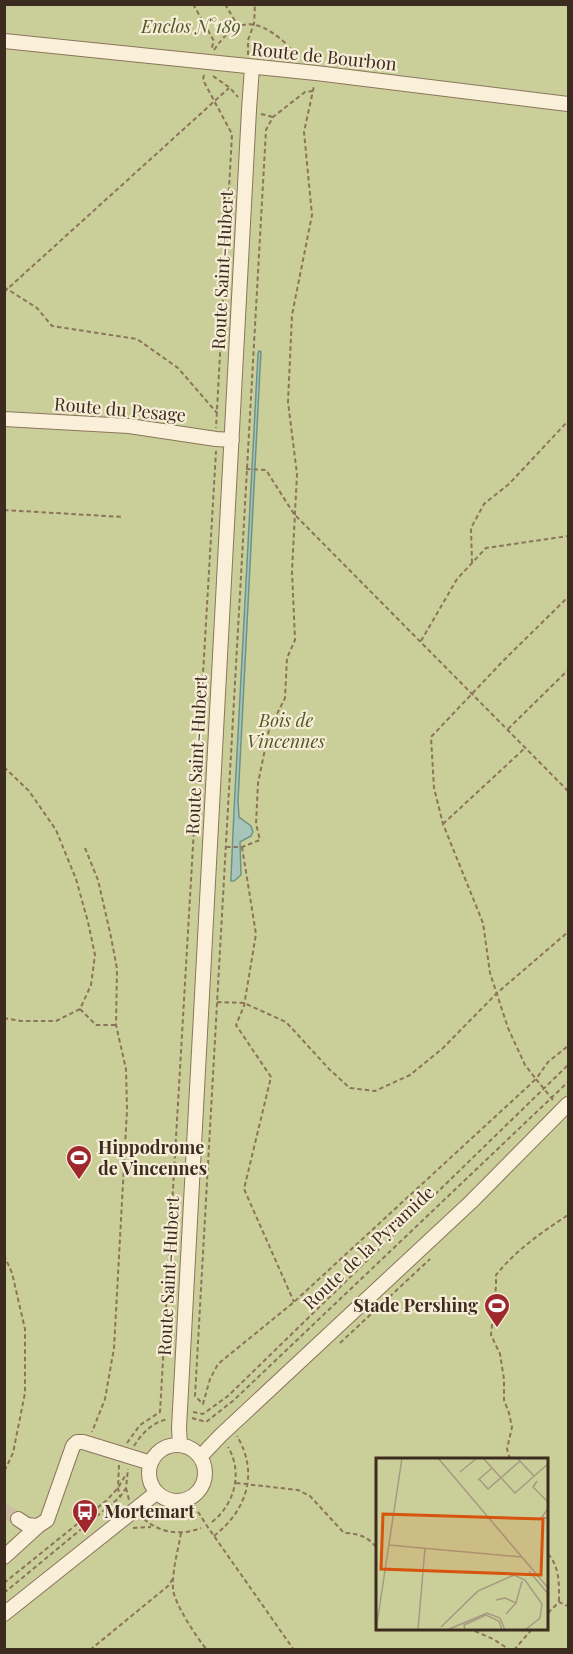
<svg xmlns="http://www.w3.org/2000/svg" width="573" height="1654" viewBox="0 0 573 1654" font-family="'Playfair Display',serif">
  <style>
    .green { fill: #cacf99; fill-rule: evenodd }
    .water { fill: #a7c4ba; stroke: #6d9388; stroke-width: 1.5 }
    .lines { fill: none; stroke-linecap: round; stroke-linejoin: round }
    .minor-tunnel { stroke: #ccbea5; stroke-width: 14; stroke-dasharray: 14 7; stroke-linecap: butt }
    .minor-casing { stroke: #8c745b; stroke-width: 16 }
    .path { stroke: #8c745b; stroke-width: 2; stroke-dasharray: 4.5 3; stroke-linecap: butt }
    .minor { stroke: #faf0da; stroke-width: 14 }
    .labels { text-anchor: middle; stroke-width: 4.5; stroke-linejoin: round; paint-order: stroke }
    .park-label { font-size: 18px; font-style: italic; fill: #4d5925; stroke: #f7edd6 }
    .street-label { font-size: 18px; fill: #3c2c1f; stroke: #f7edd6 }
    .poi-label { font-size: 18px; font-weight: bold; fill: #3c2c1f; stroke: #f7edd6; text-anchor: start }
    .inset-road { fill: none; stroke: #a89983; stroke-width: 1.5 }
    .view { fill: #d7540e; fill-opacity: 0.15; stroke: #d7540e; stroke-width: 3 }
    .inset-edge { fill: none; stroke: #3c2c1f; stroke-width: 3 }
  </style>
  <rect width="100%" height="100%" fill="#f0e2c6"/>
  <path class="green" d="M 4,5 L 568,5 L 568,1649 L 5,1649 ZM 378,1459 L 548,1459 L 548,1628 L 378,1628 Z"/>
  <path class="water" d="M 259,351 L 261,352 L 260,369 L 238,801 L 239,817 L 251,826 L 253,832 L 251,836 L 240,842 L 241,875 L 234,881 L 231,881 L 231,877 L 234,811 L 258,354 Z"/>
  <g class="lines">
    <path class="minor-tunnel" d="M 4,1510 L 18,1519"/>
    <defs>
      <path id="minor" d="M 4,41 L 316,73 L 568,104
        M 4,419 L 129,426 L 216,439 L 232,440
        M149 1473a28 28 0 1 1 56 0a28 28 0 1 1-56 0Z
        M 180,1445 L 179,1428 L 249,110 L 252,67
        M 200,1457 L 221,1435 L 471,1202 L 568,1104
        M 18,1519 L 27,1525 L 38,1526 L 47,1520 L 73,1446 L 77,1442 L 83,1442 L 151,1463
        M 4,1557 L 38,1526
        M 4,1614 L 156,1493"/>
    </defs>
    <use href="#minor" class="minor-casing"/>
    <path class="path" d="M 193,4 L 214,41 L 211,50
      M 225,4 L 238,26
      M 214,50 C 235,19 254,16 283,41 C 289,46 293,53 299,58
      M 248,55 L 248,40 L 254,24 L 255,4
      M 204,75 L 203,80 L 232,134 L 216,428
      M 213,76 L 230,88 L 238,97
      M 313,91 L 305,92 L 273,117 L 266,130 L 195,1396 L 203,1404 L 210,1379 L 218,1364 L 294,1302 L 536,1079 L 525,1065 L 508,1028 L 490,973 L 483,923 L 443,824 L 434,788 L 431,737 L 504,660 L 568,597
      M 261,114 L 273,117
      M 4,287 L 37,308 L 52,326 L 137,339 L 178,368 L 217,413
      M 4,292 L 229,88
      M 246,469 L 266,470 L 294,514 L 568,791
      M 4,510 L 123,517
      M 472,563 L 471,528 L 484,504 L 509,484 L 568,421
      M 421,641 L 457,579 L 486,548 L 568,536
      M 508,729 L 568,670
      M 4,767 L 29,791 L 56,830 L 76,879 L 88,922 L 95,955 L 91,985 L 80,1009 L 56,1021 L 21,1021 L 4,1018
      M 443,824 L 525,748
      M 226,847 L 242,847 L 260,840 L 256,824 L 258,783 L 269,730 L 285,698 L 287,658 L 295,640 L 292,571 L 297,474 L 288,402 L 292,315 L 312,215 L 304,132 L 314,86
      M 242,847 L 256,934 L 244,1006 L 236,1025 L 271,1077 L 244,1189 L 294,1302
      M 85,848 L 98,880 L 111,937 L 117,969 L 116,1025 L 126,1069 L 127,1110 L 114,1348 L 105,1399 L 92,1432
      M 217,1002 L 244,1003 L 286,1022 L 330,1070 L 350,1088 L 375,1091 L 410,1075 L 443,1048 L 497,993 L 568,932
      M 80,1009 L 96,1025 L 115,1025
      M 553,1100 L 536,1079 L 548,1062 L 568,1046
      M 4,1255 L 12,1273 L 25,1329 L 25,1393 L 13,1453 L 4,1472
      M 340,1343 L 430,1259
      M 193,1412 L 203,1414 L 228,1396 L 568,1065
      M 192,1418 L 206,1422 L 234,1400 L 568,1082
      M 127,1443 L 140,1425 L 160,1412 L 216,451
      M 134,1446 C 142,1433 153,1422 168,1419
      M 510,1459 L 507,1449 L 512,1427 L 509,1413 L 504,1400 L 504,1379 L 500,1354 L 491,1335 L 496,1286 L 496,1275 C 516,1250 542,1232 568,1215
      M 119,1465 L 118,1488 L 120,1497
      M 236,1483 L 298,1490 L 310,1496 L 344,1533 C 360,1533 370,1538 378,1550
      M 126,1488 L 129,1500
      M 190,1499 L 207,1526 L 294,1650
      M 144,1519 C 160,1533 181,1536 201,1528
      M 212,1522 C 235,1504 243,1472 228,1447
      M 133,1528 L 151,1527
      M 181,1533 C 178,1551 172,1570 173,1589 C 174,1603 197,1638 207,1650
      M 214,1536 C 247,1510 259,1473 237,1436
      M 548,1554 C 560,1567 559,1585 559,1602
      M 4,1583 L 107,1500 L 118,1488 L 125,1476
      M 4,1593 L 120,1497 L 126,1488 L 128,1469
      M 548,1613 L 559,1602 L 568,1606
      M 468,1628 L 493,1639 L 510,1650
      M 90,1650 L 168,1586 L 174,1577
      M 514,1650 L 533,1628"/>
    <use href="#minor" class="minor"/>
  </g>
  <defs>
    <symbol id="stadium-pin" viewBox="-11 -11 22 30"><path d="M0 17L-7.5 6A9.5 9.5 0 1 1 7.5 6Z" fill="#9e282c" stroke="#f7edd6"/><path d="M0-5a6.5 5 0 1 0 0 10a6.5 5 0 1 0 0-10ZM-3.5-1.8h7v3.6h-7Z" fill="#fff"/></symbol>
    <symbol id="bus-pin" viewBox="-11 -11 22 30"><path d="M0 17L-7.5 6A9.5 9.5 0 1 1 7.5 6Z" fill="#9e282c" stroke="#f7edd6"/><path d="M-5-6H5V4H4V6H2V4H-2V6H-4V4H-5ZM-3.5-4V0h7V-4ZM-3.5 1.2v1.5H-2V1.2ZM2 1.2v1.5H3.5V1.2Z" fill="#fff"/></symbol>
  </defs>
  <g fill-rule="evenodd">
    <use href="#stadium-pin" x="64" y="1143" width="30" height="40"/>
    <use href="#stadium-pin" x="482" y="1291" width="30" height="40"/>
    <use href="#bus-pin" x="70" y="1497" width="30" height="40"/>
  </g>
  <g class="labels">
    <g class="park-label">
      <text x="191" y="33">Enclos N°189</text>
      <text x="286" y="727">Bois de<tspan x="286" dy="21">Vincennes</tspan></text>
    </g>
    <g class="street-label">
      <text transform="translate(324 57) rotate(6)" y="6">Route de Bourbon</text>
      <text transform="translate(223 270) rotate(-87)" y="6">Route Saint-Hubert</text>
      <text transform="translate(120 410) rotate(5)" y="6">Route du Pesage</text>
      <text transform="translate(197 755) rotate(-87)" y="6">Route Saint-Hubert</text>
      <text transform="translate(369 1248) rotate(-43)" y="6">Route de la Pyramide</text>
      <text transform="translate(169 1276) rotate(-87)" y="6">Route Saint-Hubert</text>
    </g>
    <g class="poi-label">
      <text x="98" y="1154">Hippodrome<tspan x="98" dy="21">de Vincennes</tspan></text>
      <text x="478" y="1312" text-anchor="end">Stade Pershing</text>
      <text x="104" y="1518">Mortemart</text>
    </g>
  </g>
  <g transform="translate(376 1458)">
    <rect width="172" height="172" fill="#f0e2c6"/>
    <path d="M 0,0 L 172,0 L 172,172 L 0,172 Z" fill="#cacf99"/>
    <path class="inset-road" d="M 62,0 L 173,131M 107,0 L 139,35 L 173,5M 141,0 L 158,18M 84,14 L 101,0M 103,21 L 112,31 L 144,3M 102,22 L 116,10M 161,23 L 157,29 L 173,45M 173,49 L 166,59 L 173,61M 13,87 L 146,99M 153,113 L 173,137M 120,142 L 129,140 L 140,145M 130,156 L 140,145 L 146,123M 65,169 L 102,133 L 138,117 L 149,122 L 166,146 L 164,160 L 149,172M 0,172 L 26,0M 42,172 L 49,90M 71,172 L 111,155 L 124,160 L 129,172M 89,172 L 88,167 L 110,157 L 123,163 L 126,172"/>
    <path class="view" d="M 7,56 L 167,61 L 165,117 L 5,111 Z"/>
    <rect width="172" height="172" class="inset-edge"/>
  </g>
  <rect width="573" height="1654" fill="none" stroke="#3c2c1f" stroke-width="12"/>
</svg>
